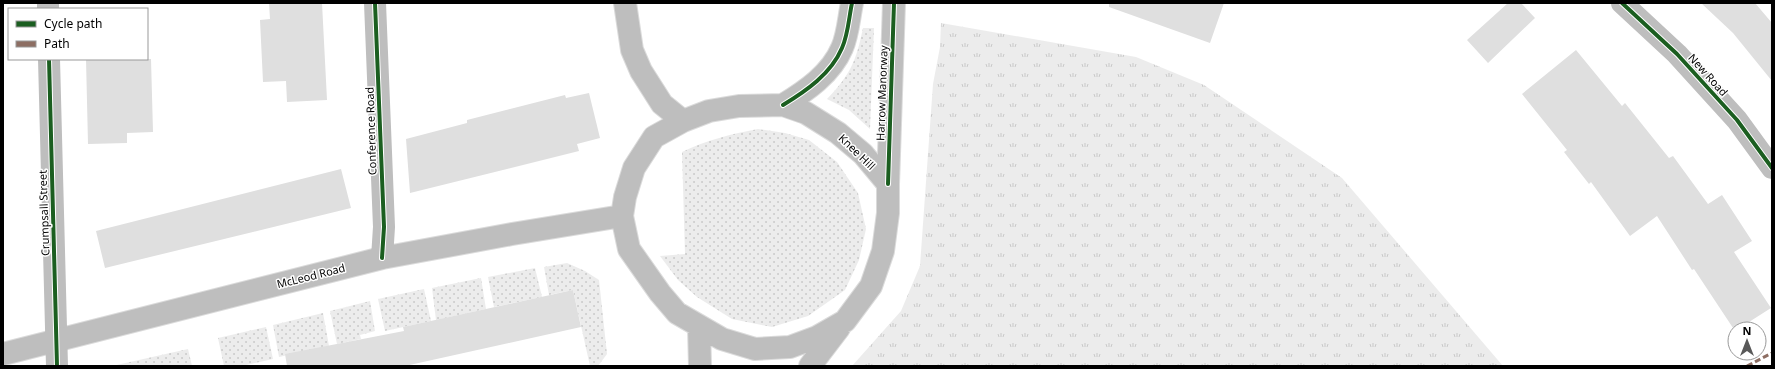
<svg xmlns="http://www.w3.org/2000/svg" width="1775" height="369" viewBox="0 0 1775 369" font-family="'Noto Sans',sans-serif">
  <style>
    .grass { fill: url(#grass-dots) }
    .park { fill: url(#park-tufts) }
    .building { fill: #dfdfdf }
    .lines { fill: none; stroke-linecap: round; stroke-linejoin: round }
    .major-casing { stroke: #dbdbdb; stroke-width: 24 }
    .minor { stroke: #bebebe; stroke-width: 22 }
    .major { stroke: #bebebe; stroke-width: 22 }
    .quiet { stroke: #8d6e63; stroke-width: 3; stroke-dasharray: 6 3; stroke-linecap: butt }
    .cycleway-casing { stroke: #fff; stroke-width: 6 }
    .cycleway { stroke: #1b5e20; stroke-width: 4 }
    .labels { text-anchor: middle; stroke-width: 3; stroke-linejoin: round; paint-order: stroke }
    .street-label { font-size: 11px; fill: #000; stroke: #fff }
  </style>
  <defs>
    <pattern id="grass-dots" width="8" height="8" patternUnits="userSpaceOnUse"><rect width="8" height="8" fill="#ececec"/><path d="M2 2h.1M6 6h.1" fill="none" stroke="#c9c9c9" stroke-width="1.8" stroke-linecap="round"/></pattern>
    <pattern id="park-tufts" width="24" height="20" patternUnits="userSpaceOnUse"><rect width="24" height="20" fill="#ececec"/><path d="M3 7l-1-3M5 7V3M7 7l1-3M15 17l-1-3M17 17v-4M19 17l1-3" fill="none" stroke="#c9c9c9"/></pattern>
  </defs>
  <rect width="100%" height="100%" fill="#fff"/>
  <path class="grass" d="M 863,28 L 874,28 L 870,129 L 849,110 L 827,99 C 851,74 856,61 863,28 Z
    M 758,129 L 785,133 L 809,140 L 837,162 L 858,193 L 866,229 L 859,260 L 845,290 L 808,316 L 772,327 L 732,319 L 697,297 L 678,280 L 660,256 L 685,254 L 682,152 C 707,140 731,134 758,129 Z
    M 567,263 L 585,271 L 599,280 L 607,354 L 598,366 L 590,366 L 573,290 L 549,295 L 544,267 Z
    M 535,268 L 542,297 L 494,307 L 488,277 Z
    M 481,278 L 486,309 L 436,320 L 432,288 Z
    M 424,289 L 431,321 L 385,331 L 378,299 Z
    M 370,301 L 375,331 L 360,335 L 361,339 L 337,344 L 330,311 Z
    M 323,313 L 329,346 L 279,357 L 273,325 Z
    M 266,327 L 273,359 L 242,366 L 224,366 L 218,338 Z
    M 188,349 L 192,366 L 112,366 Z"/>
  <path class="park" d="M 941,23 L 1136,57 L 1204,85 L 1342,178 L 1503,366 L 852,366 L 901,311 L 920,266 L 933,84 L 940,47 Z"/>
  <path class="building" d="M 269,3 L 322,3 L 327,100 L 287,102 L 286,81 L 263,82 L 260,20 L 270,19 Z
    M 1109,3 L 1224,3 L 1210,43 L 1109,7 Z
    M 1508,3 L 1521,3 L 1535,18 L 1488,63 L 1467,40 Z
    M 1701,3 L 1755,3 L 1772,23 L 1772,81 L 1733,33 Z
    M 1576,50 L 1622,106 L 1625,103 L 1669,158 L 1673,156 L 1708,204 L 1722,195 L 1752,241 L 1734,252 L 1771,308 L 1738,329 L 1735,329 L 1735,331 L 1694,269 L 1692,270 L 1657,216 L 1630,236 L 1591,182 L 1589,184 L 1564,152 L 1567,150 L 1522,94 Z
    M 86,59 L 151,59 L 153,132 L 127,133 L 127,143 L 88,144 Z
    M 589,93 L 600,138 L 577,144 L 579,151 L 410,193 L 406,139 L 467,123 L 467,120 L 514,108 L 565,95 L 566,98 Z
    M 341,169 L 351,208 L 105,268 L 96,231 Z
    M 573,290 L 581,327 L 405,366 L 287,366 L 285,354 L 404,331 L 403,327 Z"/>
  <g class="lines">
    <defs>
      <path id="major" d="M 625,3 L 632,50 L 641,71 L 662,104 L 683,121
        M 783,105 C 806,91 831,74 842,48 C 848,35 849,17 852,3
        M 888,184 L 863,154 L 838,133 L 806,113 L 783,105 L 739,106 L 709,111 L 683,121 L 654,137 L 634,168 L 625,197 L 622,216 L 629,249 L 660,293 L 677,313 L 722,339 L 755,349 L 790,347 L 817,337 L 845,321 L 871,286 L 883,251 L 888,213 L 888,184 L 894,3
        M 699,327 L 700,366
        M 3,354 L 382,258 L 512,234 L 622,216
        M 810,366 L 839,328"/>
    </defs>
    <use href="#major" class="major-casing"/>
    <path class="minor" d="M 48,3 L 48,9
      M 375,3 L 384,227 L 382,258
      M 1622,3 L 1677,54 L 1737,120 L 1772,168
      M 49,59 L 57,366"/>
    <use href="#major" class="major"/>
    <path class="quiet" d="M 1747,366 L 1772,353"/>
    <defs>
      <path id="cycleway" d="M 375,3 L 384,227 L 382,258
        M 1622,3 L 1677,54 L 1737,120 L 1772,168
        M 49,59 L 57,366
        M 783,105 C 806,91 831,74 842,48 C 848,35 849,17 852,3
        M 888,184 L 894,3"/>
    </defs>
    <use href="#cycleway" class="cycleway-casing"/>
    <use href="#cycleway" class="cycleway"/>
  </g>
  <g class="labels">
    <g class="street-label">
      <text transform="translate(1708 75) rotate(48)" y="4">New Road</text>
      <text transform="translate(882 93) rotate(-88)" y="4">Harrow Manorway</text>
      <text transform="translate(371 131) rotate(-92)" y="4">Conference Road</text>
      <text transform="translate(857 152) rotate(44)" y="4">Knee Hill</text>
      <text transform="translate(44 213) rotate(-92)" y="4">Crumpsall Street</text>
      <text transform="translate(311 276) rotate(-14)" y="4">McLeod Road</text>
    </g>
  </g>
  <rect width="1775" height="369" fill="none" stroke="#000000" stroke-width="8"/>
  <rect x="8" y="8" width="140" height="52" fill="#ffffff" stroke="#999999"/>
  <rect x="16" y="21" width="20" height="6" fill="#1b5e20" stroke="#999999"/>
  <text x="44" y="28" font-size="12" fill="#000000">Cycle path</text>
  <rect x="16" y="41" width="20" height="6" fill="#8d6e63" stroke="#999999"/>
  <text x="44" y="48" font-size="12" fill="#000000">Path</text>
  <g transform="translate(1747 341)"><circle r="19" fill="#ffffff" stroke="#999999"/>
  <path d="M0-3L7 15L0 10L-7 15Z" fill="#595959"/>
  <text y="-6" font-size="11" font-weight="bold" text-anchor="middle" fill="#000000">N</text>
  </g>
</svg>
